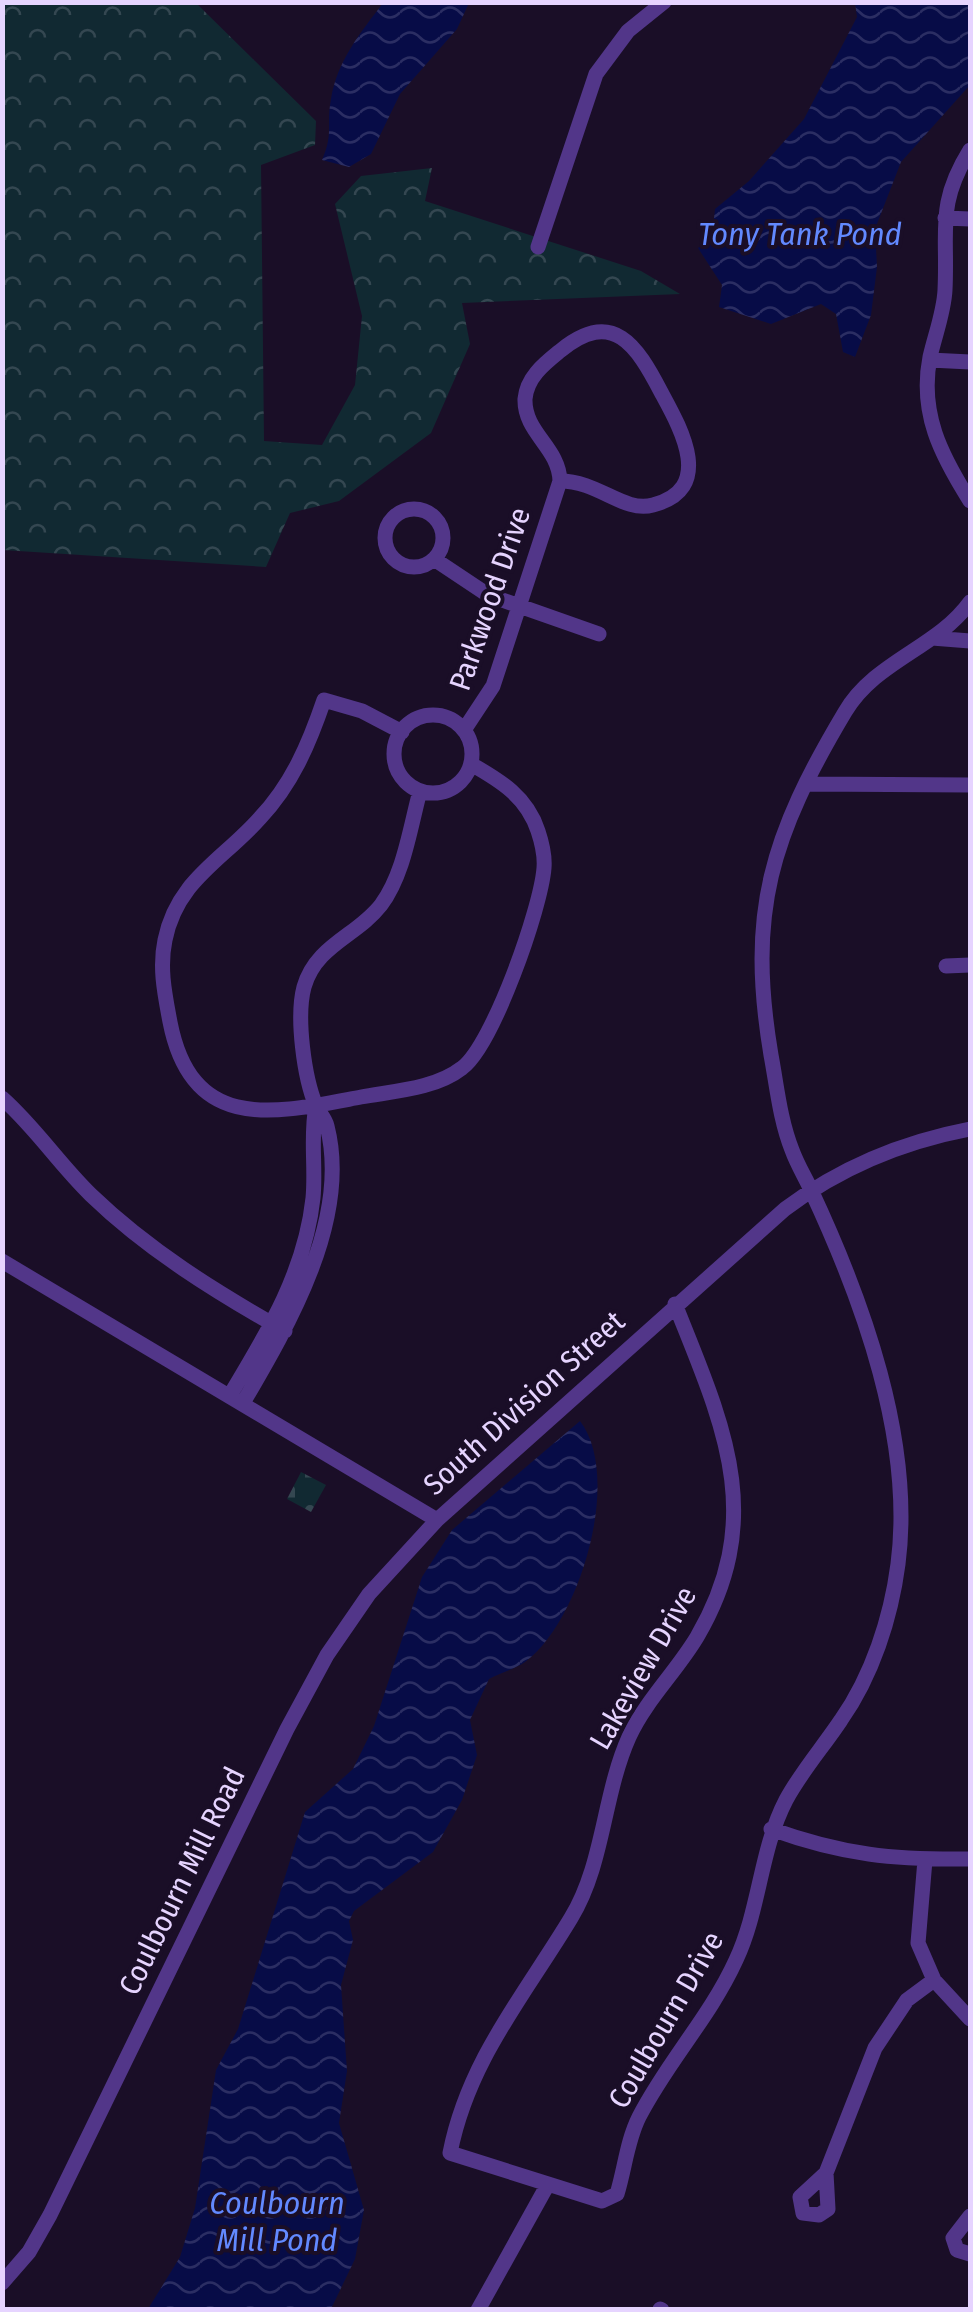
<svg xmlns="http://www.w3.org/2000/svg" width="973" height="2312" viewBox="0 0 973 2312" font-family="'Fira Sans Condensed',sans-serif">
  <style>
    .forest { fill: url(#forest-crowns) }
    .cemetery { fill: url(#cemetery-stones) }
    .water { fill: url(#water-waves) }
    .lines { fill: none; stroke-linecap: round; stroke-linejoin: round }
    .minor { stroke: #523689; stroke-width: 15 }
    .labels { text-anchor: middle; stroke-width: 8; stroke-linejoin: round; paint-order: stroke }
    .street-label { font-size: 30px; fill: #e6d4ff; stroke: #1a0e27 }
    .water-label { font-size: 32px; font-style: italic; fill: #6289ff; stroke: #1a0e27 }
  </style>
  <defs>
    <pattern id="forest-crowns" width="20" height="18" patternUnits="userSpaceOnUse" patternTransform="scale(2.5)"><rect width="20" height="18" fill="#112932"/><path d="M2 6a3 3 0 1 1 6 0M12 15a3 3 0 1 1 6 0" fill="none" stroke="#344751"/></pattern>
    <pattern id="cemetery-stones" width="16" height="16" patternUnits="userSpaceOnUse" patternTransform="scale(2.5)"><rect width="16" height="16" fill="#112932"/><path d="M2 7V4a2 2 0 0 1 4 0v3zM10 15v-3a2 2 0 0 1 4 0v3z" fill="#344751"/></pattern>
    <pattern id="water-waves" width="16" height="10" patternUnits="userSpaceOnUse" patternTransform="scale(2.5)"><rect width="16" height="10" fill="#070c47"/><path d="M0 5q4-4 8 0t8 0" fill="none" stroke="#2b2e63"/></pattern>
  </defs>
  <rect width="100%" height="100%" fill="#1a0e27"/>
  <path class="forest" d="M 2,3 L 196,3 L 316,121 L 315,145 L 261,165 L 264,441 L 322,445 L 355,385 L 362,316 L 335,204 L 361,176 L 432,168 L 425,201 L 641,271 L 680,294 L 462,303 L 470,344 L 431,433 L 339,501 L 290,513 L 266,567 L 3,550 Z"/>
  <path class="cemetery" d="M 301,1472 L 326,1485 L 311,1512 L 287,1499 Z"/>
  <path class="water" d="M 383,3 L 469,3 L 457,29 L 400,94 L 371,154 L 349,167 L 322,160 C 334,133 326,124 331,99 C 337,61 361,32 383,3 Z
    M 855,3 L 970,3 L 970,85 L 901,162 L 875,229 L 877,267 L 871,315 L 855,357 L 843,352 L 836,314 L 821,304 L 771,324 L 719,307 L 722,285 L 698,248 L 712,237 L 715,209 L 749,181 L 804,119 L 857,17 Z
    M 580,1421 C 623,1477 580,1622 525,1662 C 515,1669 500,1673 489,1679 L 470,1720 L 477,1755 L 462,1800 L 433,1852 L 354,1911 L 349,1921 L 353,1940 L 341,1985 L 347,2071 L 339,2123 L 364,2210 L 355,2259 L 331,2309 L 148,2309 L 180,2257 L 195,2208 L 216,2070 L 238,2029 L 305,1812 L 353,1769 L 374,1726 L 422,1577 L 452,1530 Z"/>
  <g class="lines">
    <path class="minor" d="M 970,150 C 936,205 948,229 945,290 C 944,312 935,335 930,357 C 919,413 941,455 970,501
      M 945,218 L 970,219
      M 538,247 L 596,74 L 628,31 L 664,2
      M 930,360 L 970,362
      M385 538a29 29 0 1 1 58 0a29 29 0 1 1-58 0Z
      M 434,559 L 488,595 L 599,634
      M 932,638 L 970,641
      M394 754a39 39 0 1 1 78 0a39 39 0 1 1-78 0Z
      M 464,730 L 493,686 L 560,481 C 559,447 524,433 525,399 C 527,377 544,364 560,351 C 613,307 637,346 661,392 C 680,427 716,489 653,505 C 623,513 599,481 560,481
      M 402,732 L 362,711 L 324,700 C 309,744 292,784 260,818 C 223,860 177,880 165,940 C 159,968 165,995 170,1022 C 192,1135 276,1113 361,1097 C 394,1091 435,1089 462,1068 C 493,1045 541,908 544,868 C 545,856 542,843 538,831 C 527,797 501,781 471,764
      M 808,784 L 970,785
      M 946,966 L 970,965
      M 2,1098 C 35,1127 59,1164 91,1195 C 148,1250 216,1292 285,1331
      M 2,1261 L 437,1520
      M 675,1304 C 722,1422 768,1516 697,1637 C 676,1672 646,1700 629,1737 C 603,1795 604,1864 571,1918 C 524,1996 468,2061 450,2153 L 602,2201 L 617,2194 C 625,2168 627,2141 639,2117 C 667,2062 710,2017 736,1960 C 760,1909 760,1850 786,1800 C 801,1772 823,1747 841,1720 C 872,1676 891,1618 898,1564 C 914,1441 863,1301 811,1190 C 805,1177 797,1164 792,1150 C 780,1120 777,1087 771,1055 C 747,912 771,836 845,712 C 875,661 937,648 970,602
      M 230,1395 C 268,1332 305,1272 313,1198 C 316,1167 310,1136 316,1106
      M 243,1403 C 288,1326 351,1219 327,1126 C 325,1118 319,1113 316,1106 C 304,1077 296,1017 304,987 C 316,945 357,936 381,905 C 404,874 410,828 420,791
      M 771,1829 C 843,1855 894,1860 970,1859
      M 925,1860 L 918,1943 L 934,1980 L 970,2019
      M 826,2173 L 800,2197 L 803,2213 L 819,2215 L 828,2209 L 826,2173 L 875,2048 L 907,2000 L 934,1980
      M 970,2216 L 953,2238 L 957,2250 L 970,2254
      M 2,2283 L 29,2252 L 50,2215 L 287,1729 L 327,1655 L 369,1594 L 437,1520 L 785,1209 C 841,1167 902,1142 970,1129
      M 660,2309 L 662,2310
      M 478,2310 L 548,2184"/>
  </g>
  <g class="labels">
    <g class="street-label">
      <text transform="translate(490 599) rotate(-71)" y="10">Parkwood Drive</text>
      <text transform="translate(524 1403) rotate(-42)" y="10">South Division Street</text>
      <text transform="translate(643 1668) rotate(-60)" y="10">Lakeview Drive</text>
      <text transform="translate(182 1881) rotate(-64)" y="10">Coulbourn Mill Road</text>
      <text transform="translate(666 2020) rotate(-60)" y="10">Coulbourn Drive</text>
    </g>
    <g class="water-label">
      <text x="800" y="245">Tony Tank Pond</text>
      <text x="277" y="2214">Coulbourn<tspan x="277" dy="37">Mill Pond</tspan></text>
    </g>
  </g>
  <rect width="973" height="2312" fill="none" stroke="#e6d4ff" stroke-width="10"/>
</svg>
